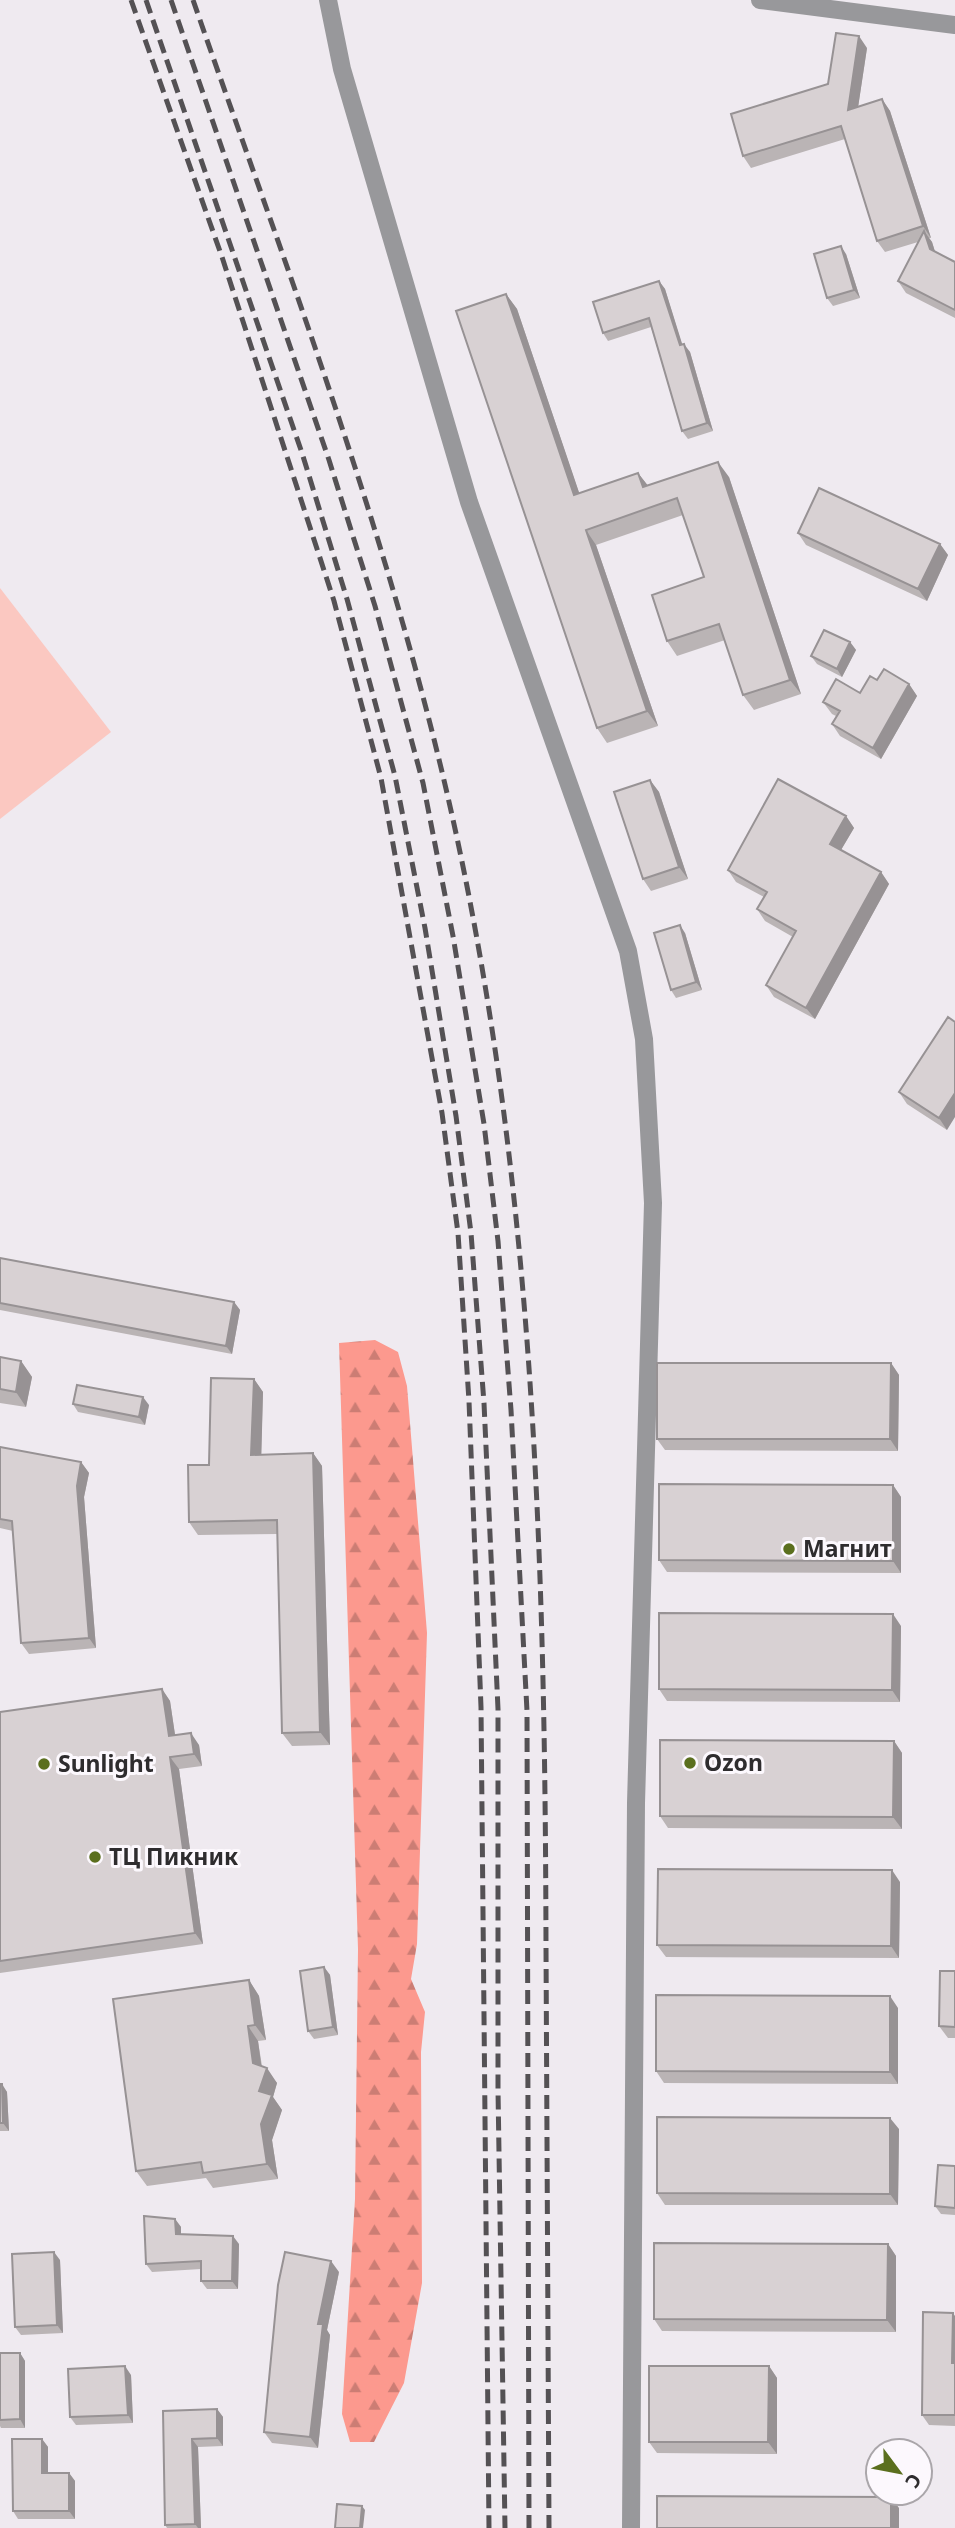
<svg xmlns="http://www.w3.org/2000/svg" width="955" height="2528" viewBox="0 0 955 2528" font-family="'Noto Sans',sans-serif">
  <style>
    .green { fill: #fbc8c1 }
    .forest { fill: url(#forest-firs) }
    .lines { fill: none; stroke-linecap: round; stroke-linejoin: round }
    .minor { stroke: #98989b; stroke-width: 18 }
    .rail { stroke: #545154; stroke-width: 5; stroke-dasharray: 14 7; stroke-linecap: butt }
    .wall { fill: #bab4b5 }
    .shaded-wall { fill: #979294 }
    .building { fill: #d8d1d3; stroke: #979294; stroke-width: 2 }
    .poi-dot { fill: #5b6f1e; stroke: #fcf8fd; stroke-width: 2.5 }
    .labels { text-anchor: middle; stroke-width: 6; stroke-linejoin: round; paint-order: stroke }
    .poi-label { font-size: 23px; font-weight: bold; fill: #2e2c2e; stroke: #fcf8fd; text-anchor: start }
  </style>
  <defs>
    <pattern id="forest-firs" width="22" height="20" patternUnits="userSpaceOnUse" patternTransform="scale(1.75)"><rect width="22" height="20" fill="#fc998e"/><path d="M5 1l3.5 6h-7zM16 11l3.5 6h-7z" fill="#cc7d74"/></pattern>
  </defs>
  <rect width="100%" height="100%" fill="#efeaf0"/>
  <path class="green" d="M 0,588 L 111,732 L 0,819 Z"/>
  <path class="forest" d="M 375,1340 L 398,1352 L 407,1386 L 427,1633 L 417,1944 L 411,1979 L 425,2012 L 421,2052 L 422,2283 L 404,2383 L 374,2442 L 350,2442 L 342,2414 L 355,2199 L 358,1949 L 339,1343 Z"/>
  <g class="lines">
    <path class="minor" d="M 328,0 L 342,69 L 469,502 L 628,951 L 644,1039 L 653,1203 L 636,1803 L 631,2528
      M 760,0 L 955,25"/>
    <path class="rail" d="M 131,0 L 222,257 L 334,601 L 381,778 L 442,1113 L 458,1233 L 469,1401 L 481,1707 L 489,2528
      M 146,0 L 302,453 L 347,599 L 395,776 L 425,928 L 456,1116 L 471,1233 L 484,1403 L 498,1709 L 498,2090 L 505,2528
      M 171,0 L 329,460 L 375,606 L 423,783 L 453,936 L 484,1124 L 498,1241 L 511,1410 L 527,1711 L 529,2528
      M 193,0 C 282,256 380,512 443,776 C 534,1159 545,1554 546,1946 C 547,2140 548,2334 549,2528"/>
  </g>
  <path class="wall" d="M 867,48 L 858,107 L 882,99 L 890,111 L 931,238 L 929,238 L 932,242 L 935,252 L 955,262 L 955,318 L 906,293 L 898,281 L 918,242 L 885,252 L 877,241 L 845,139 L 751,168 L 743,156 L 828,84 Z
    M 846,254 L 860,298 L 833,306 L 827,298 Z
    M 659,281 L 665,289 L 682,345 L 690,352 L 713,431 L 688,439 L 682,431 L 651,327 L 608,341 L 603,333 Z
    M 506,294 L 517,309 L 579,493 L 638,473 L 648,486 L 729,477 L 801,694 L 754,710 L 743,695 L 725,640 L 677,656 L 667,641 L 704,577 L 683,515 L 596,545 L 658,726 L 607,743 L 597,728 Z
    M 798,533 L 940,544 L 948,555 L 927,601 L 806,545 Z
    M 850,642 L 856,650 L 842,677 L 817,664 L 811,656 Z
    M 877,680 L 909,684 L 917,696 L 881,759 L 840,736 L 832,724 L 836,716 L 832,714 L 823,702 L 860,693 Z
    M 650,780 L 659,792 L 688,879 L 651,891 L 643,879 Z
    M 846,816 L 854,828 L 841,850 L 881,872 L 889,884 L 815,1019 L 774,997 L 766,985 L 793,937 L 765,921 L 757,909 L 764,897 L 736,882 L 728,870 Z
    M 685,933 L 702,990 L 676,998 L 671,990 Z
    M 948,1017 L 947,1130 L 907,1104 L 899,1092 Z
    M 0,1258 L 234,1302 L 240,1310 L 232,1354 L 0,1310 Z
    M 0,1357 L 21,1361 L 32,1377 L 26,1407 L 0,1403 Z
    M 891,1363 L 899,1375 L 898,1451 L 665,1450 L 657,1439 Z
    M 254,1379 L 263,1392 L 261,1455 L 313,1453 L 322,1466 L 330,1745 L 292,1746 L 282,1733 L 277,1534 L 198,1535 L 189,1522 L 209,1465 Z
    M 73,1404 L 149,1405 L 145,1425 L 78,1412 Z
    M 0,1447 L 81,1462 L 89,1473 L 84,1497 L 96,1648 L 29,1654 L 21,1643 L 13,1531 L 0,1528 Z
    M 893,1485 L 901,1497 L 901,1573 L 667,1572 L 659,1560 Z
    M 901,1626 L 900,1702 L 667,1701 L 659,1689 Z
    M 162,1689 L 170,1701 L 175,1735 L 199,1745 L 202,1766 L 179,1769 L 203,1944 L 0,1973 L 0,1712 Z
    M 894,1741 L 902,1753 L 902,1829 L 668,1828 L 660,1816 Z
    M 900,1882 L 899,1958 L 666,1957 L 657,1945 Z
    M 324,1967 L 330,1975 L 338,2035 L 314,2039 L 308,2031 Z
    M 955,1971 L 955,2038 L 948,2038 L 939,2026 Z
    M 249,1980 L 259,1996 L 266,2040 L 258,2041 L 262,2066 L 277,2083 L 273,2097 L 282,2110 L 272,2140 L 278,2179 L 213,2188 L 206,2178 L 147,2186 L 136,2171 Z
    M 898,2008 L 898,2084 L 664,2083 L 656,2071 Z
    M 0,2084 L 7,2092 L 9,2131 L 0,2131 Z
    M 899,2129 L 898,2205 L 665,2205 L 657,2193 Z
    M 955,2166 L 955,2215 L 941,2214 L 935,2206 Z
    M 175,2219 L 181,2227 L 181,2234 L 239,2244 L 238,2289 L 207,2289 L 201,2281 L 201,2269 L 152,2272 L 146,2264 Z
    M 888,2244 L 896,2256 L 896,2332 L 662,2331 L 654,2319 Z
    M 60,2260 L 63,2333 L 21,2335 L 15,2327 Z
    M 339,2272 L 327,2330 L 330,2335 L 318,2448 L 272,2443 L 264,2432 Z
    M 955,2316 L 955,2426 L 929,2425 L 922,2415 Z
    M 0,2353 L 20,2353 L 25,2361 L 25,2428 L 1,2428 L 0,2426 Z
    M 769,2366 L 777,2378 L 777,2454 L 657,2453 L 649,2442 Z
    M 131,2375 L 133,2423 L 76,2425 L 70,2417 Z
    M 217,2409 L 223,2417 L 223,2446 L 198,2447 L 201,2528 L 167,2528 L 165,2525 L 163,2411 Z
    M 42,2439 L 48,2447 L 48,2473 L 69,2473 L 75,2481 L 75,2519 L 18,2519 L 13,2511 Z"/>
  <path class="shaded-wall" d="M 859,36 L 867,48 L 856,121 L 848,110 Z
    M 882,99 L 890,111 L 931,238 L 923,226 Z
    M 924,231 L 932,242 L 938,261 L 930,249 Z
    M 841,246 L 846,254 L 860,298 L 854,290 Z
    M 659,281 L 665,289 L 685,353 L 680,345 Z
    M 506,294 L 517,309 L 585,510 L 574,495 Z
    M 684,344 L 690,352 L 713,431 L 707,423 Z
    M 718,462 L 729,477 L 801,694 L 790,680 Z
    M 638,473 L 649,487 L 643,487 Z
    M 586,530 L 596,545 L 658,726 L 647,711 Z
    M 940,544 L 948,555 L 927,601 L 918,589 Z
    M 850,642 L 856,650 L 842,677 L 837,669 Z
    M 909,684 L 917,696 L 881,759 L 873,748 Z
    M 650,780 L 659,792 L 688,879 L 679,867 Z
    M 846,816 L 854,828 L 838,855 L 830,844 Z
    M 881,872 L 889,884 L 815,1019 L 806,1008 Z
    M 680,925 L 685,933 L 702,990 L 696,982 Z
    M 955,1093 L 955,1117 L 947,1130 L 939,1118 Z
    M 234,1302 L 240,1310 L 232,1354 L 226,1346 Z
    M 21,1361 L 32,1377 L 26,1407 L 16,1392 Z
    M 891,1363 L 899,1375 L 898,1451 L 890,1439 Z
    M 254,1379 L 263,1392 L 261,1468 L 251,1455 Z
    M 143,1397 L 149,1405 L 145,1425 L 139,1417 Z
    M 313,1453 L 322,1466 L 330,1745 L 320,1732 Z
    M 81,1462 L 89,1473 L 84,1497 L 96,1648 L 89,1638 L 77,1486 Z
    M 893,1485 L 901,1497 L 901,1573 L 893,1561 Z
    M 893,1614 L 901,1626 L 900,1702 L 892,1690 Z
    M 162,1689 L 170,1701 L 177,1748 L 169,1736 Z
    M 191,1733 L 199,1745 L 202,1766 L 194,1754 Z
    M 894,1741 L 902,1753 L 902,1829 L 893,1817 Z
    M 170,1757 L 179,1769 L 203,1944 L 195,1933 Z
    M 892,1870 L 900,1882 L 899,1958 L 891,1946 Z
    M 324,1967 L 330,1975 L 338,2035 L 333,2027 Z
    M 249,1980 L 259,1996 L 266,2040 L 255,2025 Z
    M 890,1996 L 898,2008 L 898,2084 L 890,2072 Z
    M 248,2026 L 258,2041 L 263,2078 L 267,2068 L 277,2083 L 273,2097 L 282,2110 L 272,2140 L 278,2179 L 267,2164 Z
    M 2,2084 L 7,2092 L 9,2131 L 3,2123 Z
    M 890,2118 L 899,2129 L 898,2205 L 890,2194 Z
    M 175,2219 L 181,2227 L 181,2242 L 176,2234 Z
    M 233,2236 L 239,2244 L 238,2289 L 232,2281 Z
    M 888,2244 L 896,2256 L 896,2332 L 887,2320 Z
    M 54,2252 L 60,2260 L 63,2333 L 57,2325 Z
    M 331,2261 L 339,2272 L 327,2330 L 330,2335 L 318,2448 L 310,2437 L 318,2324 Z
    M 953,2313 L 955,2316 L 955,2367 L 952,2363 Z
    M 20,2353 L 25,2361 L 25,2428 L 20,2419 Z
    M 125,2366 L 131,2375 L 133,2423 L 128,2415 Z
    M 769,2366 L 777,2378 L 777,2454 L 768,2442 Z
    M 217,2409 L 223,2417 L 223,2446 L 217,2438 Z
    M 42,2439 L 48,2447 L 48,2481 L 42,2473 Z
    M 192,2439 L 198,2447 L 201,2528 L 198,2528 L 195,2524 Z
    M 69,2473 L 75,2481 L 75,2519 L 69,2511 Z
    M 891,2497 L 899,2508 L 899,2528 L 891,2528 Z
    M 362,2506 L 365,2510 L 363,2528 L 360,2528 Z"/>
  <path class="building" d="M 836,33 L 859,36 L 848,110 L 882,99 L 923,226 L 877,241 L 841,126 L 743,156 L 731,114 L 828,84 Z
    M 924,231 L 930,249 L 955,262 L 955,310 L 898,281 Z
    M 841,246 L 854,290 L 827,298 L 814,254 Z
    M 659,281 L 680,345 L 684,344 L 707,423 L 682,431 L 649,318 L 603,333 L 593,302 Z
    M 506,294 L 574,495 L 638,473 L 643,487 L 718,462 L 790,680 L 743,695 L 719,624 L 667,641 L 652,595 L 704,577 L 677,498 L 586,530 L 647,711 L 597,728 L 456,311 Z
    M 819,488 L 940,544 L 918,589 L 798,533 Z
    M 824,630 L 850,642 L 837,669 L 811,656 Z
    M 884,669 L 909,684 L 873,748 L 832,724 L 840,711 L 823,702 L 836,679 L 860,693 L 870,676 L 877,680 Z
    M 778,779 L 846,816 L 830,844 L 881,872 L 806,1008 L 766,985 L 796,931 L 757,909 L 767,892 L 728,870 Z
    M 650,780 L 679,867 L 643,879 L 614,792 Z
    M 680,925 L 696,982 L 671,990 L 654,933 Z
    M 948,1017 L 955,1022 L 955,1093 L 939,1118 L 899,1092 Z
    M 0,1258 L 234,1302 L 226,1346 L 0,1303 Z
    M 0,1357 L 21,1361 L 16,1392 L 0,1389 Z
    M 657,1363 L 891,1363 L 890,1439 L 657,1439 Z
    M 211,1378 L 254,1379 L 251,1455 L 313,1453 L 320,1732 L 282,1733 L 277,1520 L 189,1522 L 188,1465 L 209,1465 Z
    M 77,1385 L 143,1397 L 139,1417 L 73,1404 Z
    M 0,1447 L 81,1462 L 77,1486 L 89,1638 L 21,1643 L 12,1521 L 0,1519 Z
    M 659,1484 L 893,1485 L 893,1561 L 659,1560 Z
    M 659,1613 L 893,1614 L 892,1690 L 659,1689 Z
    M 162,1689 L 169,1736 L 191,1733 L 194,1754 L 170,1757 L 195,1933 L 0,1961 L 0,1712 Z
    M 660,1740 L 894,1741 L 893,1817 L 660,1816 Z
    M 658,1869 L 892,1870 L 891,1946 L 657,1945 Z
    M 324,1967 L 333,2027 L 308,2031 L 300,1971 Z
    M 940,1971 L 955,1971 L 955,2027 L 939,2026 Z
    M 249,1980 L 255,2025 L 248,2026 L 253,2063 L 267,2068 L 259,2091 L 272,2095 L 261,2124 L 267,2164 L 203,2173 L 201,2162 L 136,2171 L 113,1999 Z
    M 656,1995 L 890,1996 L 890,2072 L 656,2071 Z
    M 0,2084 L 2,2084 L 3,2123 L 0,2123 Z
    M 657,2117 L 890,2118 L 890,2194 L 657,2193 Z
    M 938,2165 L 955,2166 L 955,2208 L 935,2206 Z
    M 144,2216 L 175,2219 L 176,2234 L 233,2236 L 232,2281 L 201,2281 L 201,2261 L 146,2264 Z
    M 654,2243 L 888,2244 L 887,2320 L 654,2319 Z
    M 54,2252 L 57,2325 L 15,2327 L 12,2254 Z
    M 285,2252 L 331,2261 L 318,2324 L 323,2324 L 310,2437 L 264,2432 L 278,2285 Z
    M 923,2312 L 953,2313 L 952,2363 L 955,2363 L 955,2415 L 922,2415 Z
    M 0,2353 L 20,2353 L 20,2419 L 0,2420 Z
    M 125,2366 L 128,2415 L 70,2417 L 68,2369 Z
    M 649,2366 L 769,2366 L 768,2442 L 649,2442 Z
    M 217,2409 L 217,2438 L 192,2439 L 195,2524 L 165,2525 L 163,2411 Z
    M 12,2439 L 42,2439 L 42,2473 L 69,2473 L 69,2511 L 13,2511 Z
    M 657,2496 L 891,2497 L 891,2528 L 657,2528 Z
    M 337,2504 L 362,2506 L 360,2528 L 335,2528 Z"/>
  <g class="poi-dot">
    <circle cx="789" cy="1549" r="7"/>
    <circle cx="690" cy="1763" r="7"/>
    <circle cx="44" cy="1764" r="7"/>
    <circle cx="95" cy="1857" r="7"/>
  </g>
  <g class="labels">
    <g class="poi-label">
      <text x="803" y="1557">Магнит</text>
      <text x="704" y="1771">Ozon</text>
      <text x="58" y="1772">Sunlight</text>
      <text x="109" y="1865">ТЦ Пикник</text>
    </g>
  </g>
  <g transform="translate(899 2472) rotate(122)"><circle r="33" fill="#fcf8fd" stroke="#aaa6aa" stroke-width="2"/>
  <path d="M0-5L12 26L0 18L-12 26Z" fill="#5b6f1e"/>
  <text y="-10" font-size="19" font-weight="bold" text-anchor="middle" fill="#2e2c2e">С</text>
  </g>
</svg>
